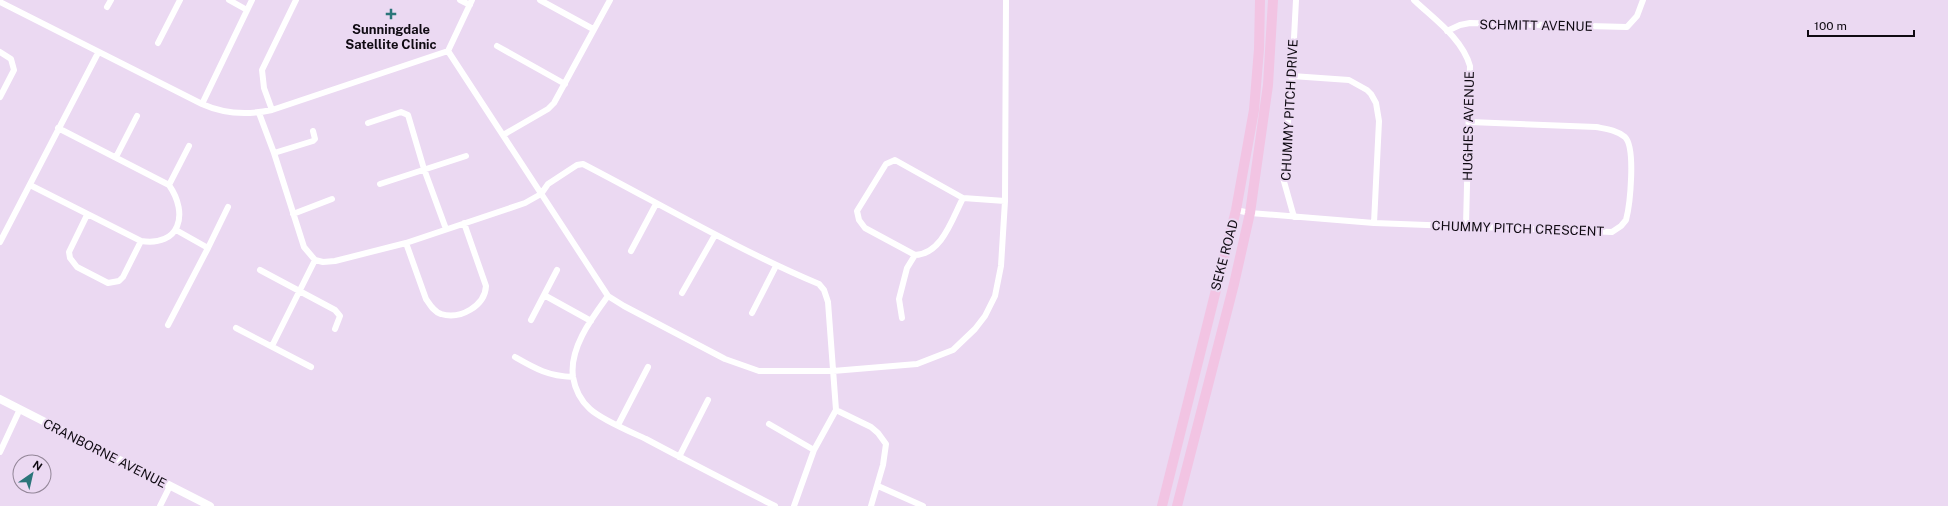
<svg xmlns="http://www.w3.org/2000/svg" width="1948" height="506" viewBox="0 0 1948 506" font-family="'Public Sans',sans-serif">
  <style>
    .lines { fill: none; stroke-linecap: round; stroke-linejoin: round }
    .minor { stroke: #fff; stroke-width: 6 }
    .tertiary { stroke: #fff; stroke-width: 8 }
    .primary { stroke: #f2c4e3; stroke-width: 10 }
    .poi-dot { fill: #2b757a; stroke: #ebd9f2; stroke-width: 1.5 }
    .labels { text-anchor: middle; stroke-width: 4; stroke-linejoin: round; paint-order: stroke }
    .street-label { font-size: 13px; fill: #0f0a12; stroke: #ebd9f2 }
    .poi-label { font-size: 13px; font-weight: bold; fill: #0f0a12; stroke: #ebd9f2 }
  </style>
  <rect width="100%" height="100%" fill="#ebd9f2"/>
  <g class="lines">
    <path class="minor" d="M 229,0 L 247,10
      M 460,0 L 470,5
      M 540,0 L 593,29
      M 1414,0 C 1434,19 1462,38 1470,66 L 1466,225
      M 0,2 L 202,104 C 224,114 248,115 272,110 L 448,51 L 472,0
      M 107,7 L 111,0
      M 1447,31 L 1460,25 L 1470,23 L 1627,27 L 1637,16 L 1643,0
      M 158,43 L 180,0
      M 497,46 L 565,84
      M 448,51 L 608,296 L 624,306 L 725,359 L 759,371 L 833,371 L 917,364 L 953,350 L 975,329 L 985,316 L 995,296 L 1001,266 L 1005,201 L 1006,0
      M 0,52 L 11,59 L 14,70 L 0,97
      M 1292,76 L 1349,80 L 1367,90 L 1371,94 L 1376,103 L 1379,121 L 1374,223
      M 202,104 L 252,0
      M 272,110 L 264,88 L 262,70 L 296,0
      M 259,113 L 274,153 L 304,247 L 315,260 L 323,262 L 335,261 L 406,243 L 525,203 L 541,194 L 548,184 L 577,165 L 583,164 C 662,205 738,250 819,284 L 824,290 L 828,302 L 836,410 L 814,450 L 794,506
      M 368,123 L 401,112 L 408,115 L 424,169 L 446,229
      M 503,135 L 548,109 L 554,103 L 610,0
      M 274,153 L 313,141 L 315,139 L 313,131
      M 116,157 L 137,116
      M 380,184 L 466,156
      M 30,185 L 141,241 C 180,247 189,214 169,185 L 58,128
      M 169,185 L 189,146
      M 963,198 C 952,219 942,254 915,255 L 865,228 L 859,220 L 857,211 L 886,164 L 895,160 L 963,198 L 1005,201
      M 1236,210 L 1250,213 L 1374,223 L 1612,232 L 1621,226 L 1626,220 C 1630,205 1636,148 1625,137 C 1617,130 1606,129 1596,127 L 1470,122
      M 293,214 L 332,199
      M 87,215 L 69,252 L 70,258 L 77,267 L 108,283 L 119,281 L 123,277 L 141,241
      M 1294,217 L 1283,178 L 1292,76 L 1296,0
      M 176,230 L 208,248 L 228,207
      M 0,242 L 98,53
      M 406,243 L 426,299 C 430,305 434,312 441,314 C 460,320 485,306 486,286 L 464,223
      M 631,251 L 656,204
      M 260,270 L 335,310 L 340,316 L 335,329
      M 682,293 L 715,235
      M 544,295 L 591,321
      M 608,296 C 592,318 569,348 573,377 C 575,389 581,401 590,409 C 602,420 631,432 646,439 C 689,462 732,484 775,506
      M 752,313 L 776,266
      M 902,318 L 899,299 L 907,268 L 915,255
      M 531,320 L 557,270
      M 168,325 L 208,248
      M 236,328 L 311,367
      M 272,346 L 315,260
      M 515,357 C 536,369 548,376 573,377
      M 836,410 L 871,427 L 878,433 L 886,444 L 883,465 L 871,506
      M 769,424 L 814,450
      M 618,425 L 648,367
      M 0,452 L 20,409
      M 679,457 L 708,400
      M 878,486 L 923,506
      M 160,506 L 170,486"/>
    <path class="tertiary" d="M 0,399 L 210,506"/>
    <path class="primary" d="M 1162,506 L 1236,210 L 1254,110 L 1259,49 L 1260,0
      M 1177,506 L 1234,284 L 1250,213 L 1268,85 L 1273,0"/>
  </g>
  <path class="poi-dot" d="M389 8h4v4h4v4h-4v4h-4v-4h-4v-4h4z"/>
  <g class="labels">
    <g class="street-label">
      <text transform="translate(1536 25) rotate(1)" y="5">SCHMITT AVENUE</text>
      <text transform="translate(1289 110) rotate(-87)" y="5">CHUMMY PITCH DRIVE</text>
      <text transform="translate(1468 126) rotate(-89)" y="5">HUGHES AVENUE</text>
      <text transform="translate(1518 228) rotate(2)" y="5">CHUMMY PITCH CRESCENT</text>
      <text transform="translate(1224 255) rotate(-75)" y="5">SEKE ROAD</text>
      <text transform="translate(105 453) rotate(27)" y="5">CRANBORNE AVENUE</text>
    </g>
    <g class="poi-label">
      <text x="391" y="34">Sunningdale<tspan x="391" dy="15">Satellite Clinic</tspan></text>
    </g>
  </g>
  <g transform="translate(32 474) rotate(34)"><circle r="19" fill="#ebd9f2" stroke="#938698"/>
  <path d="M0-3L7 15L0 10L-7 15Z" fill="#2b757a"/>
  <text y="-6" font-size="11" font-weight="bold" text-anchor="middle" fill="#0f0a12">N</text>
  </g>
  <path d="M1808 30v6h106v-6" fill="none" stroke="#0f0a12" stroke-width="2"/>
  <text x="1814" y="30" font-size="12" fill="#0f0a12" stroke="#ebd9f2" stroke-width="3" paint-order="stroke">100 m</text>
</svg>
